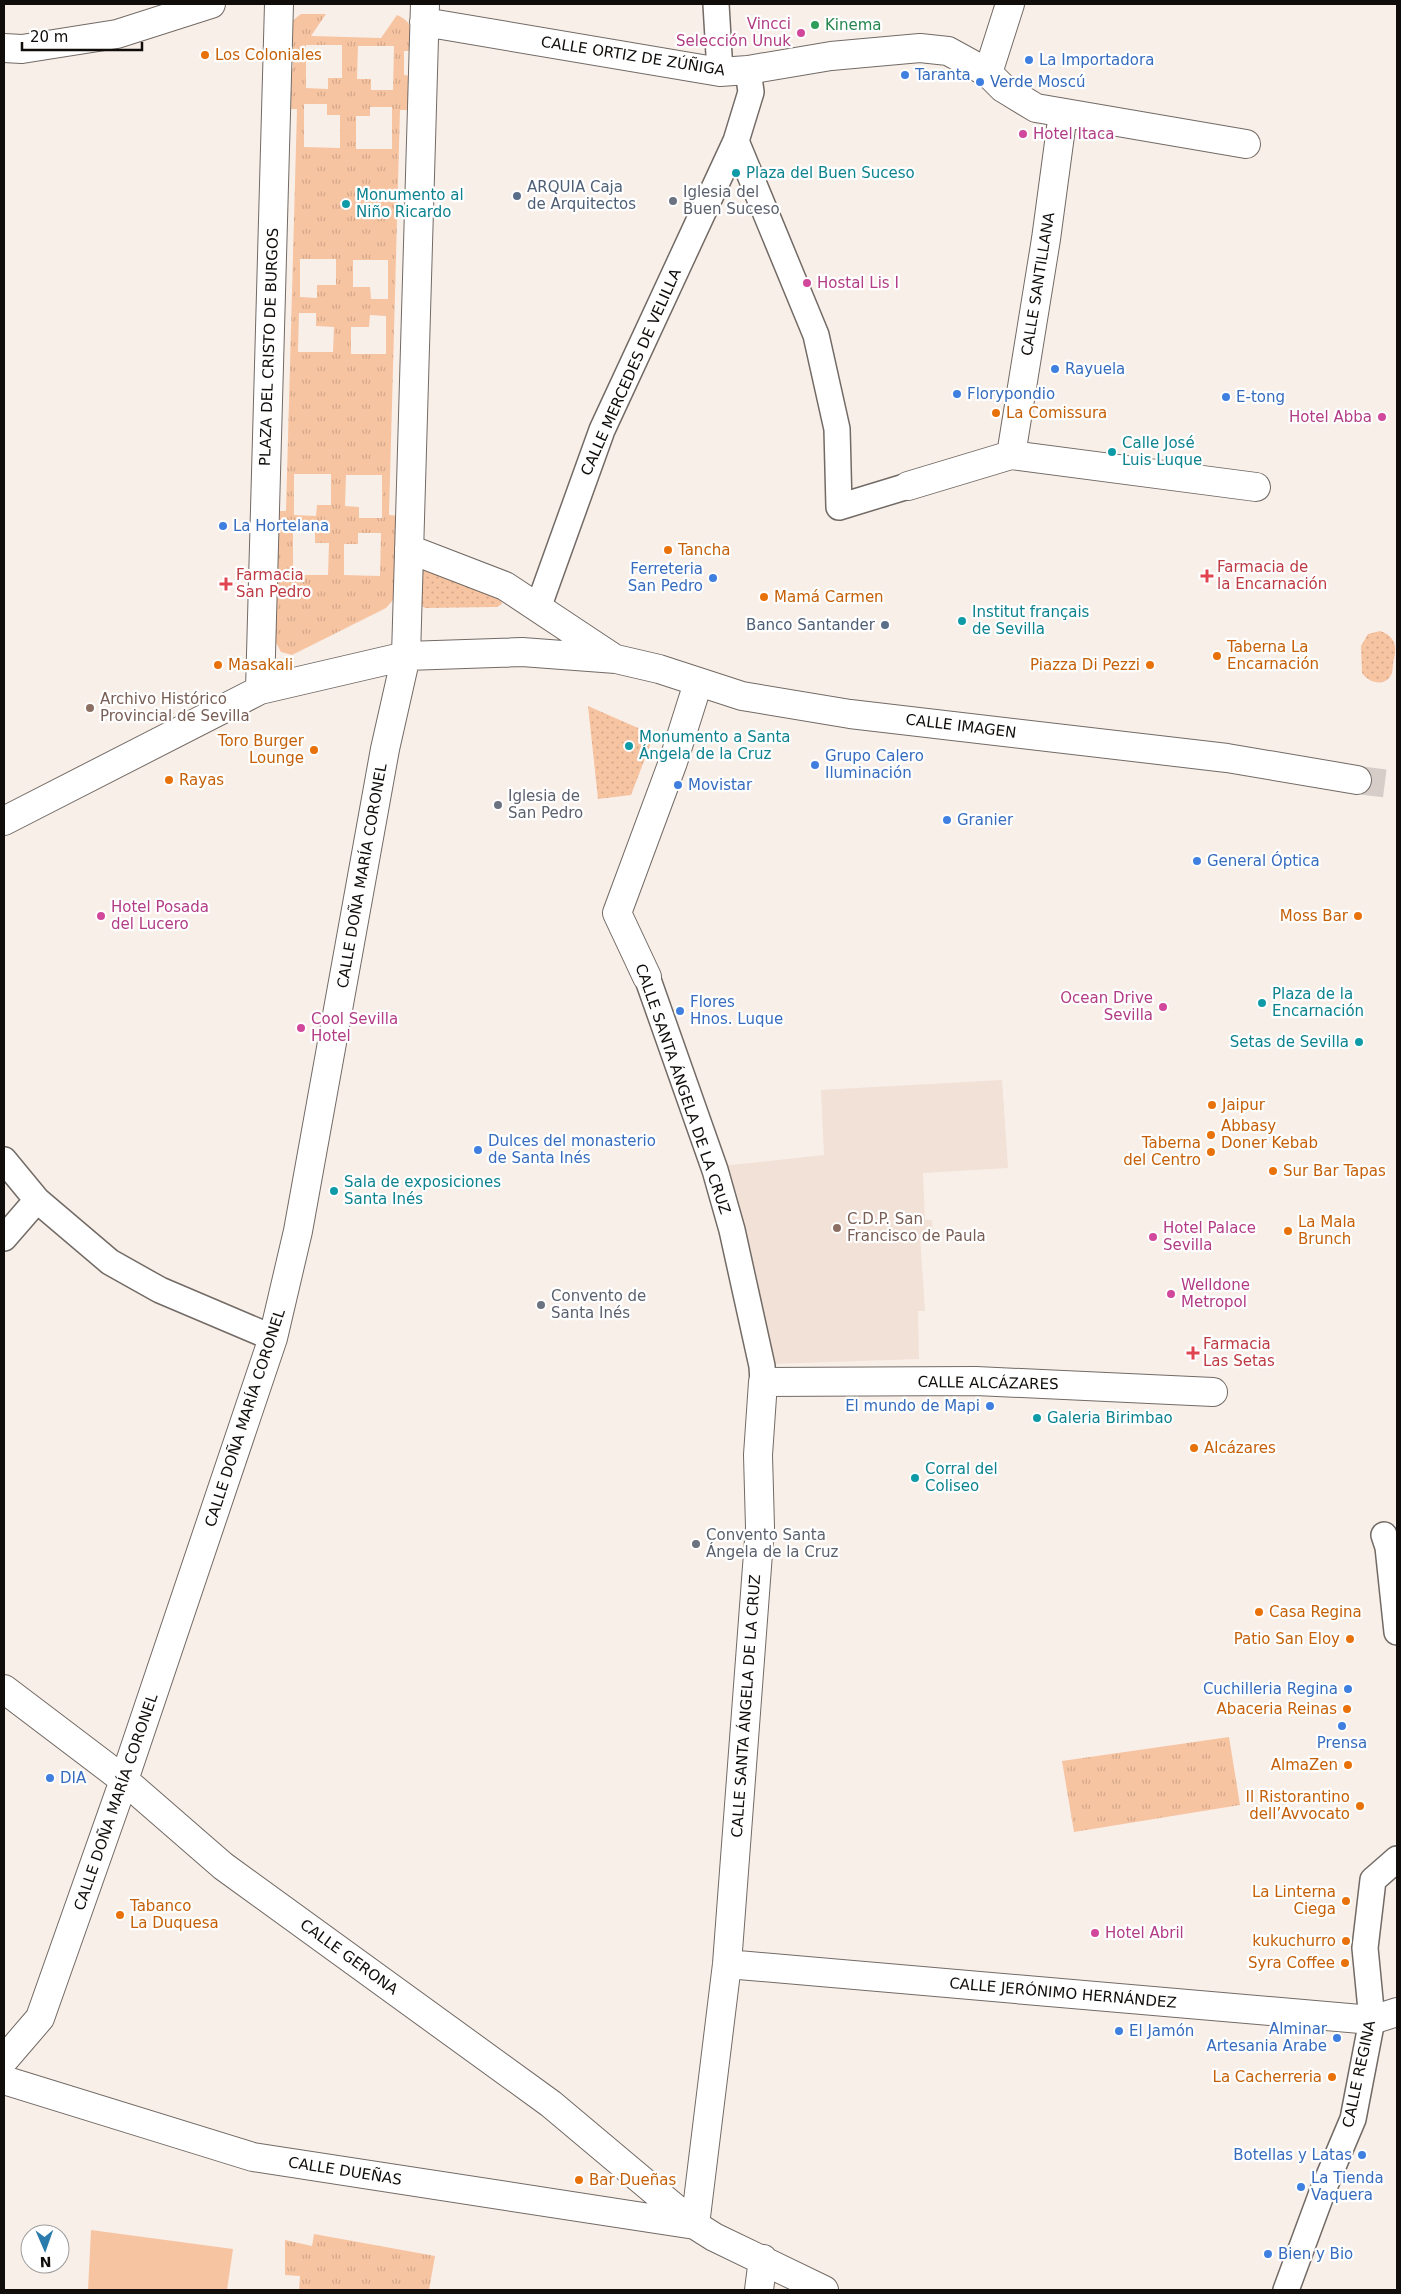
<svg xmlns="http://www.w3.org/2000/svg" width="1401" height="2294" viewBox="0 0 1401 2294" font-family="'DejaVu Sans',sans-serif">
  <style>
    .built { fill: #f2e1d6 }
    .grass { fill: url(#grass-dots) }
    .park { fill: url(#park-tufts); fill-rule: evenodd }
    .garden { fill: #f7c4a2 }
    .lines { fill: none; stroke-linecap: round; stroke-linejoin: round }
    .minor-tunnel { stroke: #d6cdc8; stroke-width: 28; stroke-dasharray: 28 14; stroke-linecap: butt }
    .pedestrian-casing { stroke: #726a65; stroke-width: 28 }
    .minor-casing { stroke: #726a65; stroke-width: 30 }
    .pedestrian { stroke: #fff; stroke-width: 25 }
    .minor { stroke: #fff; stroke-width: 28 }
    .leisure-dot { fill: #2e9e5b; stroke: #fff; stroke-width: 2 }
    .hotel-dot { fill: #d1479c; stroke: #fff; stroke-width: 2 }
    .food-dot { fill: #e8710a; stroke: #fff; stroke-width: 2 }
    .shop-dot { fill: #3f7fe0; stroke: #fff; stroke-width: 2 }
    .culture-dot { fill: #0f9aa8; stroke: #fff; stroke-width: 2 }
    .service-dot { fill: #5c6f8a; stroke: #fff; stroke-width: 2 }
    .worship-dot { fill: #6b7280; stroke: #fff; stroke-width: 2 }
    .health-dot { fill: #e0444e; stroke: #fff; stroke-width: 2 }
    .education-dot { fill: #8d6e63; stroke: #fff; stroke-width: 2 }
    .labels { text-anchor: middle; stroke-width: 4.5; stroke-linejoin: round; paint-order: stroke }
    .hotel-label { font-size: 15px; fill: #b23c85; stroke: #fff; text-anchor: start }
    .leisure-label { font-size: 15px; fill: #27864d; stroke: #fff; text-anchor: start }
    .food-label { font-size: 15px; fill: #c56008; stroke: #fff; text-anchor: start }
    .street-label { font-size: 15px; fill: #100d0b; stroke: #fff }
    .shop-label { font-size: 15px; fill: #366cbe; stroke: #fff; text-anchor: start }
    .culture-label { font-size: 15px; fill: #0d838f; stroke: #fff; text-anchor: start }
    .service-label { font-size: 15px; fill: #4e5e75; stroke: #fff; text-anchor: start }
    .worship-label { font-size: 15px; fill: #5b616d; stroke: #fff; text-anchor: start }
    .health-label { font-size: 15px; fill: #be3a42; stroke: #fff; text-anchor: start }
    .education-label { font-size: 15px; fill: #785e54; stroke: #fff; text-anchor: start }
  </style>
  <defs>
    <pattern id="grass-dots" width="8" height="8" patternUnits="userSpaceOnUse" patternTransform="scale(1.25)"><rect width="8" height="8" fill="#f7c4a2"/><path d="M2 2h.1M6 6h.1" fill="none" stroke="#d3a78a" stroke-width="1.8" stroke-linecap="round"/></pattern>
    <pattern id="park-tufts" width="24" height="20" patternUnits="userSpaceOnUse" patternTransform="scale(1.25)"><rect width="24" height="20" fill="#f7c4a2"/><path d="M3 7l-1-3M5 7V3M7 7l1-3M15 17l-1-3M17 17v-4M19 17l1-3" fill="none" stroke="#d3a78a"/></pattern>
  </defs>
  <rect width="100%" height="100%" fill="#f9efe9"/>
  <path class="built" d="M 1002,1080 L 1008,1168 L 923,1173 L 925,1220 L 932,1220 L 933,1235 L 920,1236 L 925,1311 L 918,1311 L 919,1359 L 771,1364 L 756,1273 L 722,1166 L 824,1155 L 821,1090 Z"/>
  <path class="grass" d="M 424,567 L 500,598 L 502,604 L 497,607 L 425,608 L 417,603 L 418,572 Z
    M 1380,631 C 1395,636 1397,646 1394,659 C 1392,664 1394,669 1391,675 C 1384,688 1368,682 1362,673 L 1361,646 L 1368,634 Z
    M 588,706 L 654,735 L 631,795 L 598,799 Z"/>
  <path class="park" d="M 301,14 L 326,14 L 311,36 L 381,38 L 397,15 C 415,23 413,34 413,51 L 404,51 L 404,75 L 412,76 L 411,110 L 400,110 L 389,515 L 400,516 L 398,589 L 394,599 L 386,608 L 292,655 L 281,652 L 274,639 L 274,511 L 286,511 L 297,109 L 287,109 L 287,69 L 293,68 L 293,44 L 288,44 C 289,30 289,22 301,14 ZM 306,45 L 342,45 L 342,78 L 328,78 L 328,89 L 306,88 ZM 358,46 L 394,46 L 393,90 L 371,90 L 371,79 L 357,79 ZM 304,104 L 327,104 L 327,115 L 340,115 L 340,148 L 304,147 ZM 370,107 L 392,107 L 392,149 L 356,149 L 356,116 L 370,116 ZM 300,259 L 336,259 L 336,285 L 317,285 L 317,298 L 300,297 ZM 353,260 L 388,260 L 388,299 L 371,299 L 370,287 L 353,287 ZM 299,313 L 316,313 L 316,326 L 334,327 L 333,352 L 298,352 ZM 370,315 L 386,316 L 386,354 L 351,354 L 351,327 L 369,327 ZM 294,474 L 331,474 L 331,505 L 317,505 L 316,516 L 294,515 ZM 346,475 L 382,475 L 382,518 L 359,518 L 359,507 L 345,506 ZM 293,531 L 315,531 L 315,543 L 329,543 L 328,575 L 293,575 ZM 358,533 L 381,533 L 380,576 L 344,575 L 344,544 L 358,544 Z
    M 1229,1737 L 1240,1805 L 1074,1832 L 1062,1761 Z
    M 314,2234 L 435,2256 L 429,2290 L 299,2290 L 300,2276 L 285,2275 L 285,2240 L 312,2246 Z"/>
  <path class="garden" d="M 91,2230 L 233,2249 L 227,2290 L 88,2290 Z"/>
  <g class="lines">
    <path class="minor-tunnel" d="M 1357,780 L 1397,785"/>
    <defs>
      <path id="pedestrian" d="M 716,4 L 720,72
        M 736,141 L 816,335 L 837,429 L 839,507 L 908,486
        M 538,608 L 602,430 L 736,141 L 751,92 L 748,70
        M 647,977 L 715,1170 L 732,1230 L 762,1366 L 763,1382
        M 4,1160 L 37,1200 L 110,1262 L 160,1290 L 273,1338
        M 4,1238 L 37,1200
        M 1384,1535 L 1388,1547 L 1397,1632
        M 1286,2290 L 1323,2190 L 1353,2119 L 1372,2020 L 1365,1948 L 1373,1880 L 1397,1859"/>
      <path id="minor" d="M 424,22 L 720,72 L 748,70 L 831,56 L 920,48 L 948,51 L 988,73 L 1003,88 L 1036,108 L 1246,144
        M 4,48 L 22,49 L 117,34 L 211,4
        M 988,73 L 1010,4
        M 1011,455 L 1046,239 L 1063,113
        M 908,486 L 1011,455 L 1256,487
        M 409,549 L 505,586 L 612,657
        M 260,690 L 279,4
        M 4,821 L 260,690 L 406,656 L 522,652 L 616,659 L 659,669 L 742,696 L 850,714 L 1227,758 L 1357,780
        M 647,977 L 617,913 L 673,762 L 698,683
        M 4,1689 L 124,1780 L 223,1866 L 551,2104 L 695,2225 L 714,2237 L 824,2290
        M 727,1964 L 1372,2020 L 1397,2012
        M 4,2060 L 40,2018 L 124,1780 L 273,1338 L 298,1231 L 385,749 L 406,656 L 425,4
        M 4,2080 L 253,2157 L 695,2225
        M 695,2225 L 727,1964 L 760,1527 L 758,1455 L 763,1382 L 976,1381 L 1213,1392
        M 759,2290 L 763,2259"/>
    </defs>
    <use href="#pedestrian" class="pedestrian-casing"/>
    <use href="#minor" class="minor-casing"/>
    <use href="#pedestrian" class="pedestrian"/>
    <use href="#minor" class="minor"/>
  </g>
  <circle class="leisure-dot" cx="815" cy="25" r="5"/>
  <g class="hotel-dot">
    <circle cx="801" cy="33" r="5"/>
    <circle cx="1023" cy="134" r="5"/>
    <circle cx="807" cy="283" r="5"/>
    <circle cx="1382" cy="417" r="5"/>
    <circle cx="101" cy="916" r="5"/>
    <circle cx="1163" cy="1007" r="5"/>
    <circle cx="301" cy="1028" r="5"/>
    <circle cx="1153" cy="1237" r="5"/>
    <circle cx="1171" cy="1294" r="5"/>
    <circle cx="1095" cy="1933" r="5"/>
  </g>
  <g class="food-dot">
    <circle cx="205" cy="55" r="5"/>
    <circle cx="996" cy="413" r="5"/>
    <circle cx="668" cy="550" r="5"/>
    <circle cx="764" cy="597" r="5"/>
    <circle cx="1217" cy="656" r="5"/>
    <circle cx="218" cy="665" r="5"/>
    <circle cx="1150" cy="665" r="5"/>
    <circle cx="314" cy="750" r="5"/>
    <circle cx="169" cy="780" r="5"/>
    <circle cx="1358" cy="916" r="5"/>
    <circle cx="1212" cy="1105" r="5"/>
    <circle cx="1211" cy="1135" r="5"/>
    <circle cx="1211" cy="1152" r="5"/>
    <circle cx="1273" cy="1171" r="5"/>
    <circle cx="1288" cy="1231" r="5"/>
    <circle cx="1194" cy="1448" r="5"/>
    <circle cx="1259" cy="1612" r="5"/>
    <circle cx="1350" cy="1639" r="5"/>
    <circle cx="1347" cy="1709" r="5"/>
    <circle cx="1348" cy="1765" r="5"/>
    <circle cx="1360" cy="1806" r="5"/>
    <circle cx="1346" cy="1901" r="5"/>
    <circle cx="120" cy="1915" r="5"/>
    <circle cx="1346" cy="1941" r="5"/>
    <circle cx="1345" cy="1963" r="5"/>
    <circle cx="1332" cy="2077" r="5"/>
    <circle cx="579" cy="2180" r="5"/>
  </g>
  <g class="shop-dot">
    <circle cx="1029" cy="60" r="5"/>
    <circle cx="905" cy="75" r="5"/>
    <circle cx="980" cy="82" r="5"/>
    <circle cx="1055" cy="369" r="5"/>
    <circle cx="957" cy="394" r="5"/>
    <circle cx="1226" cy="397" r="5"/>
    <circle cx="223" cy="526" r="5"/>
    <circle cx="713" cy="578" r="5"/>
    <circle cx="815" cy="765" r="5"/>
    <circle cx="678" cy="785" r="5"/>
    <circle cx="947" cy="820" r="5"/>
    <circle cx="1197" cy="861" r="5"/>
    <circle cx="680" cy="1011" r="5"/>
    <circle cx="478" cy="1150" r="5"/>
    <circle cx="990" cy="1406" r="5"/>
    <circle cx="1348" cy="1689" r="5"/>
    <circle cx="1342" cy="1726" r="5"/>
    <circle cx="50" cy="1778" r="5"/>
    <circle cx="1119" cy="2031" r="5"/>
    <circle cx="1337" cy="2038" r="5"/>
    <circle cx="1362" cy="2155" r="5"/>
    <circle cx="1301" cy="2187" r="5"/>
    <circle cx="1268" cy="2254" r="5"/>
  </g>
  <g class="culture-dot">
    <circle cx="736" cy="173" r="5"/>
    <circle cx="346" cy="204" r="5"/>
    <circle cx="1112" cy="452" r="5"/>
    <circle cx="962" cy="621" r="5"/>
    <circle cx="629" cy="746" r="5"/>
    <circle cx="1262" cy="1003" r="5"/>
    <circle cx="1359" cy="1042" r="5"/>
    <circle cx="334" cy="1191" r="5"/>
    <circle cx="1037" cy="1418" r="5"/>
    <circle cx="915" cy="1478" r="5"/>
  </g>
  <g class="service-dot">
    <circle cx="517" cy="196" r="5"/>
    <circle cx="885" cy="625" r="5"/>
  </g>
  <g class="worship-dot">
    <circle cx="673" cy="201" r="5"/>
    <circle cx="498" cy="805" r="5"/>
    <circle cx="541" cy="1305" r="5"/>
    <circle cx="696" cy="1544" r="5"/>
  </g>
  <g class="health-dot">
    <path d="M1204.5 568.5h5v5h5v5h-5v5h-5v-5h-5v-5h5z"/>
    <path d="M223.5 576.5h5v5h5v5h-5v5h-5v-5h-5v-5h5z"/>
    <path d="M1190.5 1345.5h5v5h5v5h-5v5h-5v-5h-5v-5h5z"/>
  </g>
  <g class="education-dot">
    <circle cx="90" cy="708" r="5"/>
    <circle cx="837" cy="1228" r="5"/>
  </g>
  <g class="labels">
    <g class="hotel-label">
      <text x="791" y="29" text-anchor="end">Vincci<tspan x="791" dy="17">Selección Unuk</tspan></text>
      <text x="1033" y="139">Hotel Itaca</text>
      <text x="817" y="288">Hostal Lis I</text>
      <text x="1372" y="422" text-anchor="end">Hotel Abba</text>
      <text x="111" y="912">Hotel Posada<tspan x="111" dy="17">del Lucero</tspan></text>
      <text x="1153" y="1003" text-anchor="end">Ocean Drive<tspan x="1153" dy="17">Sevilla</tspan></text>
      <text x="311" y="1024">Cool Sevilla<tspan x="311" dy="17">Hotel</tspan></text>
      <text x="1163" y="1233">Hotel Palace<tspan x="1163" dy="17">Sevilla</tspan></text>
      <text x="1181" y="1290">Welldone<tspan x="1181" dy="17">Metropol</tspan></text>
      <text x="1105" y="1938">Hotel Abril</text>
    </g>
    <g class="leisure-label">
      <text x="825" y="30">Kinema</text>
    </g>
    <g class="food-label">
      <text x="215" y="60">Los Coloniales</text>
      <text x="1006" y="418">La Comissura</text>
      <text x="678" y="555">Tancha</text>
      <text x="774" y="602">Mamá Carmen</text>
      <text x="1227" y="652">Taberna La<tspan x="1227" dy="17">Encarnación</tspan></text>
      <text x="228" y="670">Masakali</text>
      <text x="1140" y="670" text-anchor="end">Piazza Di Pezzi</text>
      <text x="304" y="746" text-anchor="end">Toro Burger<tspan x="304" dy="17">Lounge</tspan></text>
      <text x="179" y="785">Rayas</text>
      <text x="1348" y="921" text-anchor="end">Moss Bar</text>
      <text x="1222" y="1110">Jaipur</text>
      <text x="1221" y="1131">Abbasy<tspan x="1221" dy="17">Doner Kebab</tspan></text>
      <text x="1201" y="1148" text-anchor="end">Taberna<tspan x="1201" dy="17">del Centro</tspan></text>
      <text x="1283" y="1176">Sur Bar Tapas</text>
      <text x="1298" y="1227">La Mala<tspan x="1298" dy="17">Brunch</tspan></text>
      <text x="1204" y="1453">Alcázares</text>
      <text x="1269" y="1617">Casa Regina</text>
      <text x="1340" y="1644" text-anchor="end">Patio San Eloy</text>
      <text x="1337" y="1714" text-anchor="end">Abaceria Reinas</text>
      <text x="1338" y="1770" text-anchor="end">AlmaZen</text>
      <text x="1350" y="1802" text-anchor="end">Il Ristorantino<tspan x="1350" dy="17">dell’Avvocato</tspan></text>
      <text x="1336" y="1897" text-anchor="end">La Linterna<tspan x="1336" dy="17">Ciega</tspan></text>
      <text x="130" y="1911">Tabanco<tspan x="130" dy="17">La Duquesa</tspan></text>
      <text x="1336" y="1946" text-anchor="end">kukuchurro</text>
      <text x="1335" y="1968" text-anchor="end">Syra Coffee</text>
      <text x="1322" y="2082" text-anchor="end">La Cacherreria</text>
      <text x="589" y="2185">Bar Dueñas</text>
    </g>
    <g class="street-label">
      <text transform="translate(633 56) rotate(9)" y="5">CALLE ORTIZ DE ZÚÑIGA</text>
      <text transform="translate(1038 284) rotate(-81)" y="5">CALLE SANTILLANA</text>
      <text transform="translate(269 347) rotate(-88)" y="5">PLAZA DEL CRISTO DE BURGOS</text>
      <text transform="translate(631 372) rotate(-66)" y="5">CALLE MERCEDES DE VELILLA</text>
      <text transform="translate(961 726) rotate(7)" y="5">CALLE IMAGEN</text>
      <text transform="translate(362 876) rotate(-80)" y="5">CALLE DOÑA MARÍA CORONEL</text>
      <text transform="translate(683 1089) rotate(71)" y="5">CALLE SANTA ÁNGELA DE LA CRUZ</text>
      <text transform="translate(988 1383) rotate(1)" y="5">CALLE ALCÁZARES</text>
      <text transform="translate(245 1418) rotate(-72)" y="5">CALLE DOÑA MARÍA CORONEL</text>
      <text transform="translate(746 1706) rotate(-86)" y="5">CALLE SANTA ÁNGELA DE LA CRUZ</text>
      <text transform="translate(116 1802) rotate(-71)" y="5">CALLE DOÑA MARÍA CORONEL</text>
      <text transform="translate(349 1957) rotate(36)" y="5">CALLE GERONA</text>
      <text transform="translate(1063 1993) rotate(5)" y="5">CALLE JERÓNIMO HERNÁNDEZ</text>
      <text transform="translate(1359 2074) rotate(-78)" y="5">CALLE REGINA</text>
      <text transform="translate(345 2171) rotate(9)" y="5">CALLE DUEÑAS</text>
    </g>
    <g class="shop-label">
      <text x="1039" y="65">La Importadora</text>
      <text x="915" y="80">Taranta</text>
      <text x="990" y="87">Verde Moscú</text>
      <text x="1065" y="374">Rayuela</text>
      <text x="967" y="399">Florypondio</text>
      <text x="1236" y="402">E-tong</text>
      <text x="233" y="531">La Hortelana</text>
      <text x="703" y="574" text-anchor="end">Ferreteria<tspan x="703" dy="17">San Pedro</tspan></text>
      <text x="825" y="761">Grupo Calero<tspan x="825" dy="17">Iluminación</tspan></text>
      <text x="688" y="790">Movistar</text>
      <text x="957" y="825">Granier</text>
      <text x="1207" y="866">General Óptica</text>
      <text x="690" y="1007">Flores<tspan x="690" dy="17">Hnos. Luque</tspan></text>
      <text x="488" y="1146">Dulces del monasterio<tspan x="488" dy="17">de Santa Inés</tspan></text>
      <text x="980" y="1411" text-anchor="end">El mundo de Mapi</text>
      <text x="1338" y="1694" text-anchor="end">Cuchilleria Regina</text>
      <text x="1342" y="1748" text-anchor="middle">Prensa</text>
      <text x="60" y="1783">DIA</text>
      <text x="1327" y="2034" text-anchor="end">Alminar<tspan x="1327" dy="17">Artesania Arabe</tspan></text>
      <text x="1129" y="2036">El Jamón</text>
      <text x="1352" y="2160" text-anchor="end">Botellas y Latas</text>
      <text x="1311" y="2183">La Tienda<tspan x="1311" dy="17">Vaquera</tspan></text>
      <text x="1278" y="2259">Bien y Bio</text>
    </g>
    <g class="culture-label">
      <text x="746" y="178">Plaza del Buen Suceso</text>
      <text x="356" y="200">Monumento al<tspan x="356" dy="17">Niño Ricardo</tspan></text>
      <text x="1122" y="448">Calle José<tspan x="1122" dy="17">Luis Luque</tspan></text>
      <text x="972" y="617">Institut français<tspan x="972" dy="17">de Sevilla</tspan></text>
      <text x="639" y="742">Monumento a Santa<tspan x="639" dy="17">Ángela de la Cruz</tspan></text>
      <text x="1272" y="999">Plaza de la<tspan x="1272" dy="17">Encarnación</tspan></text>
      <text x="1349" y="1047" text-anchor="end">Setas de Sevilla</text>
      <text x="344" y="1187">Sala de exposiciones<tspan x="344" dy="17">Santa Inés</tspan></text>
      <text x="1047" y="1423">Galeria Birimbao</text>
      <text x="925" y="1474">Corral del<tspan x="925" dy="17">Coliseo</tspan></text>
    </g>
    <g class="service-label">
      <text x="527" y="192">ARQUIA Caja<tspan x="527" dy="17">de Arquitectos</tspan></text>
      <text x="875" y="630" text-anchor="end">Banco Santander</text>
    </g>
    <g class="worship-label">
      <text x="683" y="197">Iglesia del<tspan x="683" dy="17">Buen Suceso</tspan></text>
      <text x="508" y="801">Iglesia de<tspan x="508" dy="17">San Pedro</tspan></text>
      <text x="551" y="1301">Convento de<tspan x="551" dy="17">Santa Inés</tspan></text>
      <text x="706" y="1540">Convento Santa<tspan x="706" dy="17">Ángela de la Cruz</tspan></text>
    </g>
    <g class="health-label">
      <text x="1217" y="572">Farmacia de<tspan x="1217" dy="17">la Encarnación</tspan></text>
      <text x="236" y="580">Farmacia<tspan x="236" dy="17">San Pedro</tspan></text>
      <text x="1203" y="1349">Farmacia<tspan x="1203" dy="17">Las Setas</tspan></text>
    </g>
    <g class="education-label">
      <text x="100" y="704">Archivo Histórico<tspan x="100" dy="17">Provincial de Sevilla</tspan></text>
      <text x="847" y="1224">C.D.P. San<tspan x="847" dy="17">Francisco de Paula</tspan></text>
    </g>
  </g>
  <rect width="1401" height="2294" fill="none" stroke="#100d0b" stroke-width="10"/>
  <g transform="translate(45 2249) rotate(178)"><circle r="24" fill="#ffffff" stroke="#9f9e9d"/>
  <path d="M0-4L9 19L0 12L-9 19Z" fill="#2b7bad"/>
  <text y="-8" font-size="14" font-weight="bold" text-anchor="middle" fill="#100d0b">N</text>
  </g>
  <path d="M22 42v8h120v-8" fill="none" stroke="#100d0b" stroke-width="2.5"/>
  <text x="30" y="42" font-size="15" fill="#100d0b" stroke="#ffffff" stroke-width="4" paint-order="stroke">20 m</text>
</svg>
